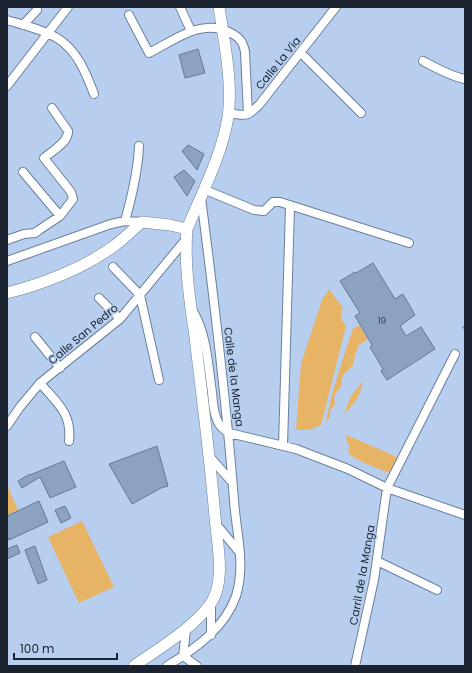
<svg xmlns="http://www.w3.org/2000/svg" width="472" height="673" viewBox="0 0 472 673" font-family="Poppins,sans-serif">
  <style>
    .green { fill: #e7b466 }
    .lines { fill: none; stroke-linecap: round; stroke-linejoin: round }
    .stream { stroke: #5d9bec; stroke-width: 2 }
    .building { fill: #8ca2c1; stroke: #637996 }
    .minor-casing { stroke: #6a809d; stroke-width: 10 }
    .major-casing { stroke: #6a809d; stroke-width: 12 }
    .minor { stroke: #fff; stroke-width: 8 }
    .major { stroke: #fff; stroke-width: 11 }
    .labels { text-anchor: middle; stroke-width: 3.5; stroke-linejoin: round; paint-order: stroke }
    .number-label { font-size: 9px; fill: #364354 }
    .street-label { font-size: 11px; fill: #1a232f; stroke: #b7ceee }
  </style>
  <rect width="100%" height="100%" fill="#b7ceee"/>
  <path class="green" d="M 329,289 L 343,308 C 339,315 341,320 346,326 L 321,425 L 309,430 L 296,430 L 301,364 L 322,300 Z
    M 359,325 L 368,339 L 359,345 L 355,355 L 353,365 L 343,375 L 341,386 L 334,396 L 335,404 L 331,409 L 329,419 L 326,421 L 332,394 L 345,352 L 353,329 Z
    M 363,381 C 361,395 354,405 344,414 L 351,396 Z
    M 347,435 L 399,458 L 392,474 L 364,463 L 350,455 L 348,450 L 350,446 L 346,440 Z
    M 7,485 L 18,510 L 7,515 Z
    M 82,521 L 114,587 L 79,603 L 48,537 Z"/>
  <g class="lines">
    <path class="stream" d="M 463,327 L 465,329"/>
  </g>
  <path class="building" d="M 198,49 L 205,73 L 185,78 L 179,55 Z
    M 188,145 L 204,154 L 197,170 L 182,151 Z
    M 184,170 L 195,181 L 187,196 L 174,177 Z
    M 373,263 L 395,299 L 403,294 L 415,315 L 400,326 L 406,336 L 421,327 L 435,349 L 387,380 L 381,371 L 383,369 L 370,347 L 372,345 L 355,316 L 360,313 L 340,281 L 355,272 L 356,273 Z
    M 157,446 L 168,486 L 161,488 L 132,504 L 109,464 Z
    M 64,461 L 76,487 L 50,498 L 40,477 L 22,488 L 18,481 L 30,474 L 30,475 Z
    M 39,501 L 48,522 L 9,540 L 7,535 L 7,516 Z
    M 65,506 L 71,518 L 61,523 L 55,510 Z
    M 17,545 L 20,553 L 7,559 L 7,549 Z
    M 35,546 L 47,580 L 38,584 L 25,550 Z"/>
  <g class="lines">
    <defs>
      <path id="minor" d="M 180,7 L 191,31
        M 129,15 L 149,53 C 173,41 201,18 229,32 C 239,37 243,41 245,52 L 248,114
        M 7,20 C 23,25 42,29 57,38 C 77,50 86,73 94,94
        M 23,25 L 37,10
        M 301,53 L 361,113
        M 423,61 C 436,68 450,76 465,79
        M 7,86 L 68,7
        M 228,113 C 245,116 247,117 259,105 L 336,7
        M 23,172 L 60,216
        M 203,189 L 254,210 L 264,211 L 273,202 L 280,202 L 409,243
        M 125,221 C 132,196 138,172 139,146
        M 7,240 L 24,234 L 35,233 L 39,230 L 60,216 L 73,199 L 71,192 L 44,158 C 51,152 69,142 68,131 L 52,108
        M 7,261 L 111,224 L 125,221 L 142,222
        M 113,267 L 140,295 L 159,380
        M 99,298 L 120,319
        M 193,311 C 207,335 208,365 212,392 C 213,402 213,413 218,422 C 220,427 224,430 229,433 L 296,449 L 348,469 L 387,488 L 465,515
        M 35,337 L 60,368
        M 40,383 C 57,403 72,413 69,441
        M 7,426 L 20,407 L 40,383 L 120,319 L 187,238
        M 283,446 L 290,207
        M 209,456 L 232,482
        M 216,524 L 240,553
        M 377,561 L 437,590
        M 186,630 L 183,656 L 197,666
        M 211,635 L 211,603
        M 167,666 C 195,649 225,628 236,596 C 246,564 236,532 234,500 C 226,399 214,298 201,198
        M 355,666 L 374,580 L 387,488 L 455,354"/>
      <path id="major" d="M 7,293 C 43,284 84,268 114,246 C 124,239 132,230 142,222 L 170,225 L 187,229
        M 134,666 C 158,649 195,627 211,603 C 226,581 217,543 215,517 C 210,457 202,397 195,337 C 190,302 184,265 187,229 C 202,193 222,155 228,117 C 233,83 224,41 219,7"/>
    </defs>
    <use href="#minor" class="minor-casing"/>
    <use href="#major" class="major-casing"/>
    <use href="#minor" class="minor"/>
    <use href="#major" class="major"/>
  </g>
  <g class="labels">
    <g class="number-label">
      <text x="382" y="324">19</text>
    </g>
    <g class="street-label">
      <text transform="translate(278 63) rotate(-51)" y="4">Calle La Vía</text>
      <text transform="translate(83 334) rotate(-40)" y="4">Calle San Pedro</text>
      <text transform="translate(234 377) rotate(83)" y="4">Calle de la Manga</text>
      <text transform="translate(362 575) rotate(-80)" y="4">Carril de la Manga</text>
    </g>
  </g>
  <rect width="472" height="673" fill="none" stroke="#1a232f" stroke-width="16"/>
  <path d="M14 653v6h103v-6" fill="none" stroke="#1a232f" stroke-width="2"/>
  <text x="20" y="653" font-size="12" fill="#1a232f" stroke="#b7ceee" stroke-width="3" paint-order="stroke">100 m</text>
</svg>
